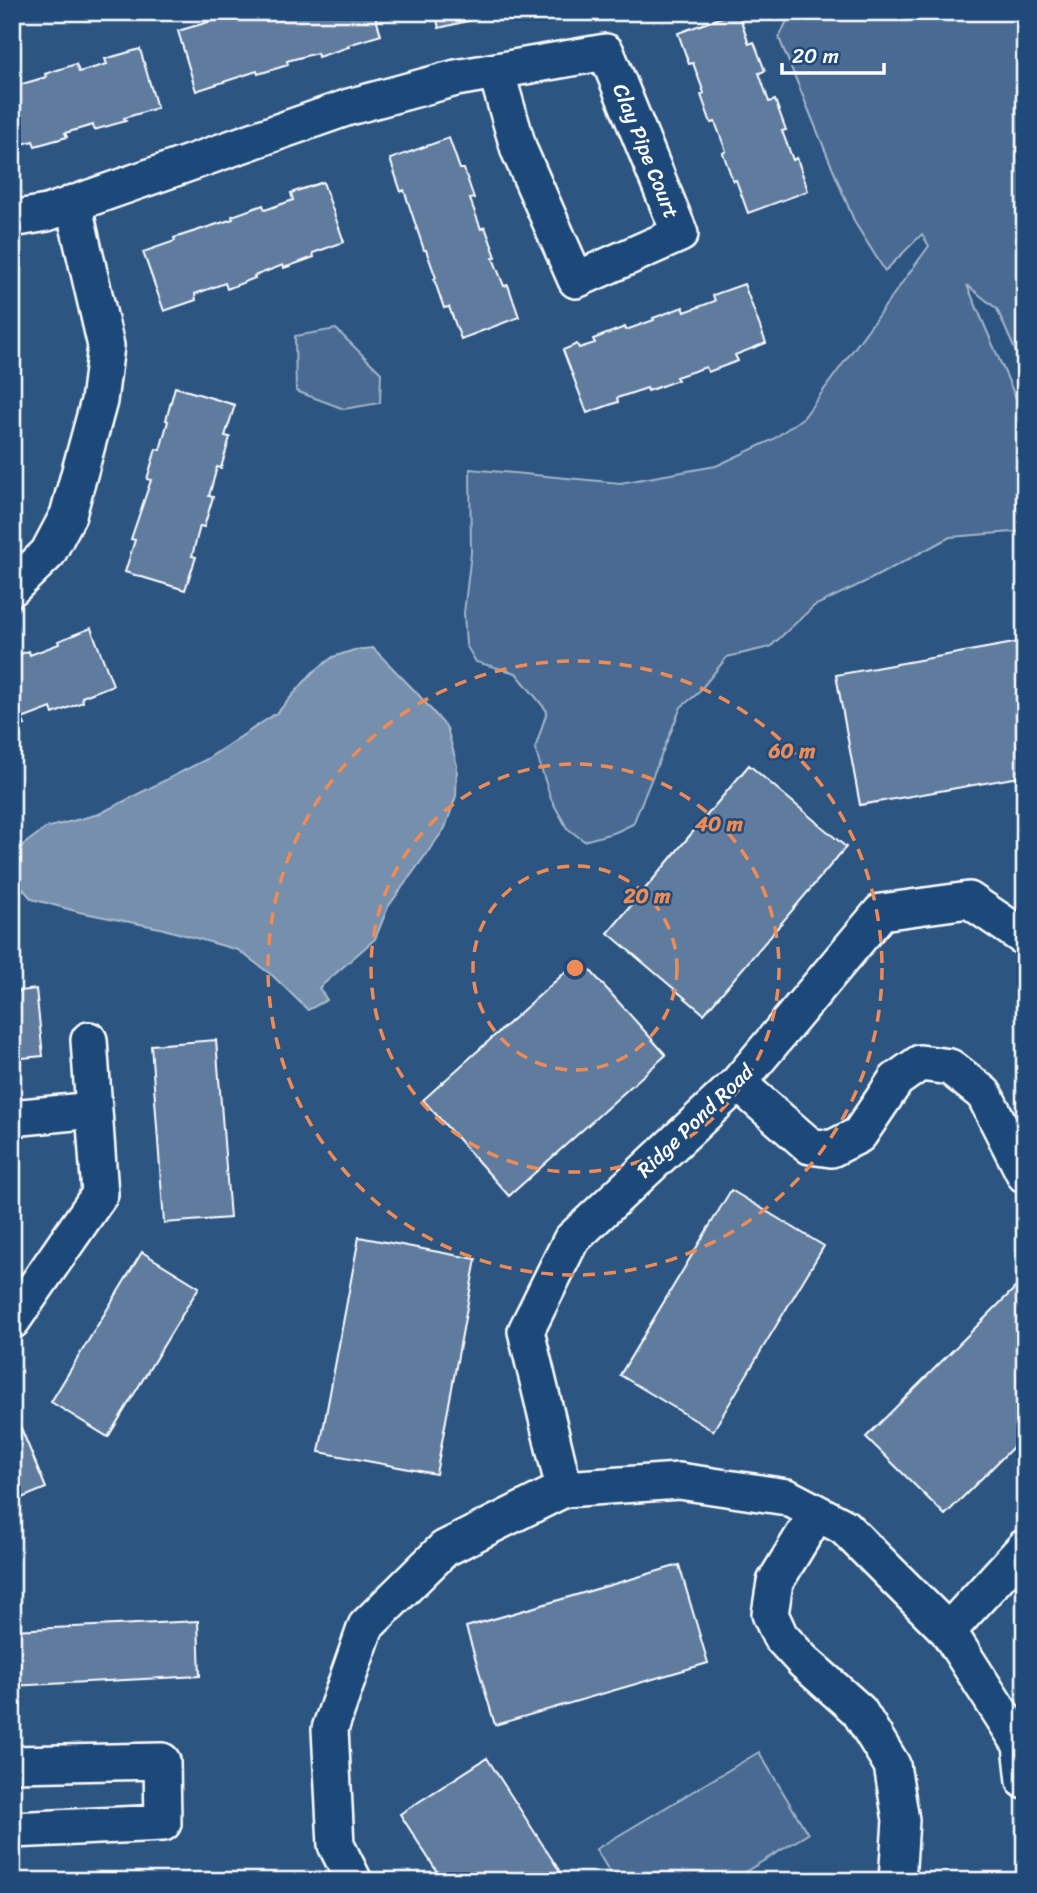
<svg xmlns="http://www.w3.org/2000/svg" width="1037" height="1893" viewBox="0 0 1037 1893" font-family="Sriracha,sans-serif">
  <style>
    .green { fill: #486b92; stroke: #a4b5c8; stroke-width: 2 }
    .water { fill: #748fad; stroke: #acbcce; stroke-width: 2 }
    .building { fill: #5e7c9f; stroke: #fff; stroke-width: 2 }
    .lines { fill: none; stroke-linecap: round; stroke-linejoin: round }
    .minor-casing { stroke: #fff; stroke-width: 40 }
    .minor { stroke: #1f4a7a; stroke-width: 35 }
    .ring { fill: none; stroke: #ef8b55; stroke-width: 3.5; stroke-dasharray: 12 9 }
    .labels { text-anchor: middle; stroke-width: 5; stroke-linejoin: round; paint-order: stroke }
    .street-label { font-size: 21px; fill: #fff; stroke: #1f4a7a }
    .centre { fill: #ef8b55; stroke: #1f4a7a; stroke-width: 3.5 }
    .ring-label { font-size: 21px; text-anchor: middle; font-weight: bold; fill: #ef8b55; stroke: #1f4a7a; stroke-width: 5; stroke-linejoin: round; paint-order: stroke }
  </style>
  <rect width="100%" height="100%" fill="#2c5582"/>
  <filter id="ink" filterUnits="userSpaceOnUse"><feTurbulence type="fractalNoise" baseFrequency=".0143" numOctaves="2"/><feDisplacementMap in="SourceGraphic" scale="14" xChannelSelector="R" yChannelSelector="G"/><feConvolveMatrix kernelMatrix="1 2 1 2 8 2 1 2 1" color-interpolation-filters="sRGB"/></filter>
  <g filter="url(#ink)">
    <path class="green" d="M 791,12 L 1025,12 L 1025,373 L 997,309 L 967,285 L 1025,419 L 1025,531 L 950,537 L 871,579 L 814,606 L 770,647 L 727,657 L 697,694 L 681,707 L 633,824 L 616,832 L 584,841 L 567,828 L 551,799 L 535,749 L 547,711 L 516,673 L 476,662 L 466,645 L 464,613 L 471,553 L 470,469 L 620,483 L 716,466 L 772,440 L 804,417 L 929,246 L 922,234 L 885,271 L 855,223 L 779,38 Z
      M 336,329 L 381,373 L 380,403 L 344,409 L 296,391 L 295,336 Z
      M 759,1752 L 808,1834 L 730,1881 L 615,1881 L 596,1849 Z"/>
    <path class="water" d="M 373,648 L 417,693 L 447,728 L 457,765 L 456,796 L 445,828 L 388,907 L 375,939 L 319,988 L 327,1000 L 308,1010 L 273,976 L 238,950 L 160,928 L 79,912 L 32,899 L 12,877 L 16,850 L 46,828 L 99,814 L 207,759 L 278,712 L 312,673 L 333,657 L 354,650 Z"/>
    <path class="building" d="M 242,12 L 374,12 L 381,35 L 348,45 L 349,47 L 318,57 L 317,53 L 287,61 L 288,65 L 258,74 L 257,71 L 196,91 L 178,31 Z
      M 435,12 L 492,12 L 472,17 L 472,20 L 439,28 Z
      M 736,12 L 738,12 L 749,44 L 754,42 L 765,71 L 759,73 L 769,102 L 775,100 L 786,130 L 782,131 L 793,160 L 797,158 L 808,191 L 748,213 L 736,180 L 733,181 L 723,153 L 726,151 L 715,122 L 711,123 L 701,95 L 704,93 L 693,63 L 689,64 L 678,33 Z
      M 140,49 L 157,108 L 124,118 L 126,121 L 94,130 L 93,125 L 65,133 L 67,137 L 35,146 L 33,141 L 12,147 L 12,87 L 46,77 L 45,74 L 76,64 L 79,72 L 107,64 L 105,59 Z
      M 449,138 L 460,169 L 464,169 L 474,198 L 470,199 L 481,229 L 485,227 L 496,257 L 493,258 L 504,286 L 508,285 L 519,317 L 461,339 L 449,307 L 444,308 L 434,279 L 436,278 L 426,250 L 424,250 L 404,190 L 401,192 L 390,159 Z
      M 323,182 L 344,242 L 313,253 L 314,257 L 284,268 L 283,265 L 254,276 L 255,278 L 227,289 L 225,283 L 195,294 L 196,300 L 164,311 L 143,252 L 175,241 L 174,238 L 233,219 L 232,216 L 263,205 L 265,210 L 293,200 L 291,193 Z
      M 744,284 L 766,343 L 735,355 L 738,361 L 708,372 L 706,367 L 676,377 L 678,380 L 648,391 L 647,388 L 617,398 L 618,402 L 587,413 L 563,350 L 577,344 L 579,348 L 595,343 L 593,339 L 625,327 L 626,330 L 654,320 L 653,318 L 683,307 L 685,312 L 715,301 L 713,295 Z
      M 175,387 L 235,405 L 225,436 L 230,437 L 221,468 L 217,467 L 209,496 L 213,497 L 204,527 L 200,526 L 192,556 L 196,557 L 185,590 L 125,572 L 135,540 L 131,539 L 151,480 L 147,479 L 156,449 L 160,450 L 168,421 L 166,420 Z
      M 91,628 L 113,685 L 82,697 L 83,702 L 53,714 L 51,708 L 22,719 L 25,725 L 12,730 L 12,657 L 29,651 L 30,655 L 59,644 L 58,641 Z
      M 1025,641 L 1025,776 L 860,805 L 836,675 Z
      M 749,765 L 846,847 L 704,1014 L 608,933 Z
      M 580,959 L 666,1055 L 509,1196 L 423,1100 Z
      M 36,989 L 43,1056 L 12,1059 L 12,992 Z
      M 216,1040 L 230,1218 L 164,1223 L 151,1045 Z
      M 731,1190 L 824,1246 L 713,1431 L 620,1375 Z
      M 359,1237 L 476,1259 L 436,1474 L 319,1452 Z
      M 142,1252 L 199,1287 L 108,1437 L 51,1402 Z
      M 1018,1285 L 1025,1292 L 1025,1435 L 945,1515 L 866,1437 Z
      M 21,1428 L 46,1488 L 12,1502 L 12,1432 Z
      M 679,1565 L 708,1663 L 495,1725 L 466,1627 Z
      M 198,1621 L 200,1676 L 12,1686 L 12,1630 Z
      M 487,1758 L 566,1881 L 443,1881 L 400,1814 Z"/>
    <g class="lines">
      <defs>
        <path id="minor" d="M 12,219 L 47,213 L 349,107 L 456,78 L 606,52 L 680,234 L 576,280 L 519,150 L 496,71
          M 12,588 L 48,553 L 68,515 L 99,401 L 106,346 L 73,203
          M 738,1083 L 810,1146 L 831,1149 L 859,1135 L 896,1080 L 920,1063 L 950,1067 L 984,1094 L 1025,1175
          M 12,1118 L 94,1110
          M 12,1321 L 100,1194 L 89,1040
          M 564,1489 L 526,1331 L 571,1240 L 738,1083 L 881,912 L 969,900 L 1025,938
          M 817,1513 L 775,1582 L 770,1614 L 780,1636 L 803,1661 L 859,1711 L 892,1765 L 901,1820 L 897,1881
          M 948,1631 L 1025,1547
          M 12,1764 L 162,1761 L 163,1823 L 12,1830
          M 354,1881 L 336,1845 L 330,1729 L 366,1626 L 444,1549 L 564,1489 L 679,1481 L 787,1497 L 844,1527 L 948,1631 L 1021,1745 L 1025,1781"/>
      </defs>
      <use href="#minor" class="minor-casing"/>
      <use href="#minor" class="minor"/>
    </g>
  </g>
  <g class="ring">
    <circle cx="575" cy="968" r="102"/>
    <circle cx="575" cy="968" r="204"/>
    <circle cx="575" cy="968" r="307"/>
  </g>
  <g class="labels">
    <g class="street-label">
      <text transform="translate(646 151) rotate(68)" y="7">Clay Pipe Court</text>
      <text transform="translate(695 1121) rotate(-44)" y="7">Ridge Pond Road</text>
    </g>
  </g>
  <circle cx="575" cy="968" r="10" class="centre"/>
  <g class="ring-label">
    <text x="792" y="758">60 m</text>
    <text x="719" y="831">40 m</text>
    <text x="647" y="903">20 m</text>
  </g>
  <rect width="1037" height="1893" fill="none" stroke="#1f4a7a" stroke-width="42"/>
  <rect x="21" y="21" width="995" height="1851" fill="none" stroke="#fff" stroke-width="2.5" filter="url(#ink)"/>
  <path d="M782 63v10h102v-10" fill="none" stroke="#ffffff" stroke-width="3.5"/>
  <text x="792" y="63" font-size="21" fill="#ffffff" stroke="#1f4a7a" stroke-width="5" paint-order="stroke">20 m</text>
</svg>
